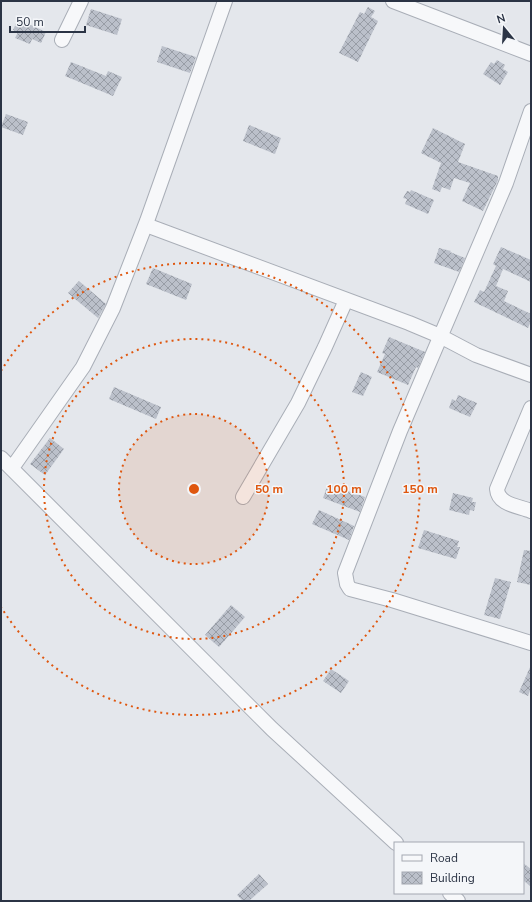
<svg xmlns="http://www.w3.org/2000/svg" width="532" height="902" viewBox="0 0 532 902" font-family="'Nunito Sans',sans-serif">
  <style>
    .building { fill: url(#building-cross-hatch) }
    .lines { fill: none; stroke-linecap: round; stroke-linejoin: round }
    .minor-casing { stroke: #a9aeb7; stroke-width: 16 }
    .minor { stroke: #f7f8fa; stroke-width: 14 }
    .ring { fill: none; stroke: #df570f; stroke-width: 2; stroke-dasharray: 2 4 }
    .centre { fill: #df570f; stroke: #f4f6f9; stroke-width: 2 }
    .ring-label { font-size: 12px; text-anchor: middle; font-weight: bold; fill: #df570f; stroke: #f4f6f9; stroke-width: 3; stroke-linejoin: round; paint-order: stroke }
  </style>
  <defs>
    <pattern id="building-cross-hatch" width="8" height="8" patternUnits="userSpaceOnUse"><rect width="8" height="8" fill="#bbc0ca"/><path d="M0 0l8 8M0 8l8-8" fill="none" stroke="#989da6"/></pattern>
  </defs>
  <rect width="100%" height="100%" fill="#e4e7ec"/>
  <path class="building" d="M 368,7 L 375,11 L 371,17 L 378,21 L 358,62 L 339,53 L 360,12 L 364,14 Z
    M 91,9 L 122,19 L 117,35 L 86,25 Z
    M 18,19 L 46,32 L 41,43 L 32,39 L 30,44 L 15,38 L 18,32 L 13,30 Z
    M 162,46 L 196,57 L 190,73 L 157,62 Z
    M 497,60 L 505,65 L 503,69 L 508,72 L 500,85 L 483,74 L 491,62 L 494,64 Z
    M 71,62 L 106,76 L 108,71 L 122,77 L 113,96 L 65,76 Z
    M 6,114 L 28,122 L 23,135 L 1,127 Z
    M 249,125 L 281,138 L 275,154 L 243,141 Z
    M 433,128 L 465,144 L 458,162 L 498,176 L 498,180 L 483,211 L 462,201 L 470,183 L 454,178 L 450,190 L 442,187 L 440,192 L 432,189 L 441,163 L 421,153 Z
    M 411,190 L 434,200 L 428,214 L 405,204 L 407,199 L 403,198 L 407,191 L 410,192 Z
    M 501,247 L 531,260 L 531,282 L 503,269 L 496,286 L 508,291 L 504,301 L 531,314 L 531,321 L 528,328 L 474,302 L 480,290 L 484,292 L 496,266 L 493,264 Z
    M 439,248 L 451,251 L 450,252 L 465,258 L 459,272 L 434,263 Z
    M 153,268 L 192,284 L 186,300 L 146,284 Z
    M 79,281 L 106,304 L 98,318 L 68,293 Z
    M 389,337 L 425,352 L 418,368 L 416,367 L 408,385 L 377,372 L 385,354 L 382,353 Z
    M 361,372 L 372,377 L 363,396 L 352,392 Z
    M 114,387 L 161,407 L 156,419 L 109,399 Z
    M 458,395 L 477,403 L 470,417 L 449,408 L 452,399 L 456,401 Z
    M 50,438 L 64,449 L 45,475 L 30,464 Z
    M 328,484 L 365,497 L 360,512 L 323,498 Z
    M 453,493 L 473,498 L 472,502 L 476,502 L 474,511 L 470,510 L 469,515 L 449,510 Z
    M 319,510 L 354,526 L 349,540 L 312,524 Z
    M 424,530 L 459,541 L 457,547 L 460,547 L 456,559 L 418,548 Z
    M 524,550 L 531,551 L 531,585 L 517,582 Z
    M 495,578 L 511,582 L 500,619 L 484,615 Z
    M 231,605 L 245,617 L 219,647 L 205,635 Z
    M 531,665 L 531,688 L 528,696 L 519,692 Z
    M 331,669 L 349,681 L 341,693 L 323,681 Z
    M 523,863 L 531,869 L 531,887 L 523,880 Z
    M 259,874 L 268,884 L 249,901 L 243,901 L 237,895 Z"/>
  <g class="lines">
    <defs>
      <path id="minor" d="M 393,1 L 531,54
        M 62,40 L 81,1
        M 531,111 L 506,183 L 400,431 L 345,573 L 347,584 L 350,589 L 392,600 L 531,643
        M 146,225 L 409,323 L 440,336 L 476,355 L 531,375
        M 531,408 L 497,489 C 498,505 519,506 531,511
        M 1,458 L 272,729 L 396,843
        M 12,468 L 83,367 L 113,308 L 147,221 L 225,1
        M 243,497 L 298,403 L 325,347 L 346,300
        M 450,893 L 458,901"/>
    </defs>
    <use href="#minor" class="minor-casing"/>
    <use href="#minor" class="minor"/>
  </g>
  <circle cx="194" cy="489" r="75" fill="#df570f" fill-opacity=".12"/>
  <g class="ring">
    <circle cx="194" cy="489" r="75"/>
    <circle cx="194" cy="489" r="150"/>
    <path d="M1 371A226 226 0 1 1 1 607"/>
  </g>
  <circle cx="194" cy="489" r="6" class="centre"/>
  <g class="ring-label">
    <text x="269" y="493">50 m</text>
    <text x="344" y="493">100 m</text>
    <text x="420" y="493">150 m</text>
  </g>
  <rect width="532" height="902" fill="none" stroke="#2b3445" stroke-width="4"/>
  <rect x="394" y="842" width="130" height="52" fill="#f4f6f9" stroke="#a4a8b1"/>
  <rect x="402" y="855" width="20" height="6" fill="#f7f8fa" stroke="#a4a8b1"/>
  <text x="430" y="862" font-size="12" fill="#2b3445">Road</text>
  <rect x="402" y="872" width="20" height="12" fill="url(#building-cross-hatch)" stroke="#a4a8b1"/>
  <text x="430" y="882" font-size="12" fill="#2b3445">Building</text>
  <g transform="translate(504 28) rotate(342)" stroke="#f4f6f9" stroke-width="3" paint-order="stroke">
  <path d="M0-3L7 15L0 10L-7 15Z" fill="#2b3445"/>
  <text y="-6" font-size="11" font-weight="bold" text-anchor="middle" fill="#2b3445">N</text>
  </g>
  <path d="M10 26v6h75v-6" fill="none" stroke="#2b3445" stroke-width="2"/>
  <text x="16" y="26" font-size="12" fill="#2b3445" stroke="#f4f6f9" stroke-width="3" paint-order="stroke">50 m</text>
</svg>
